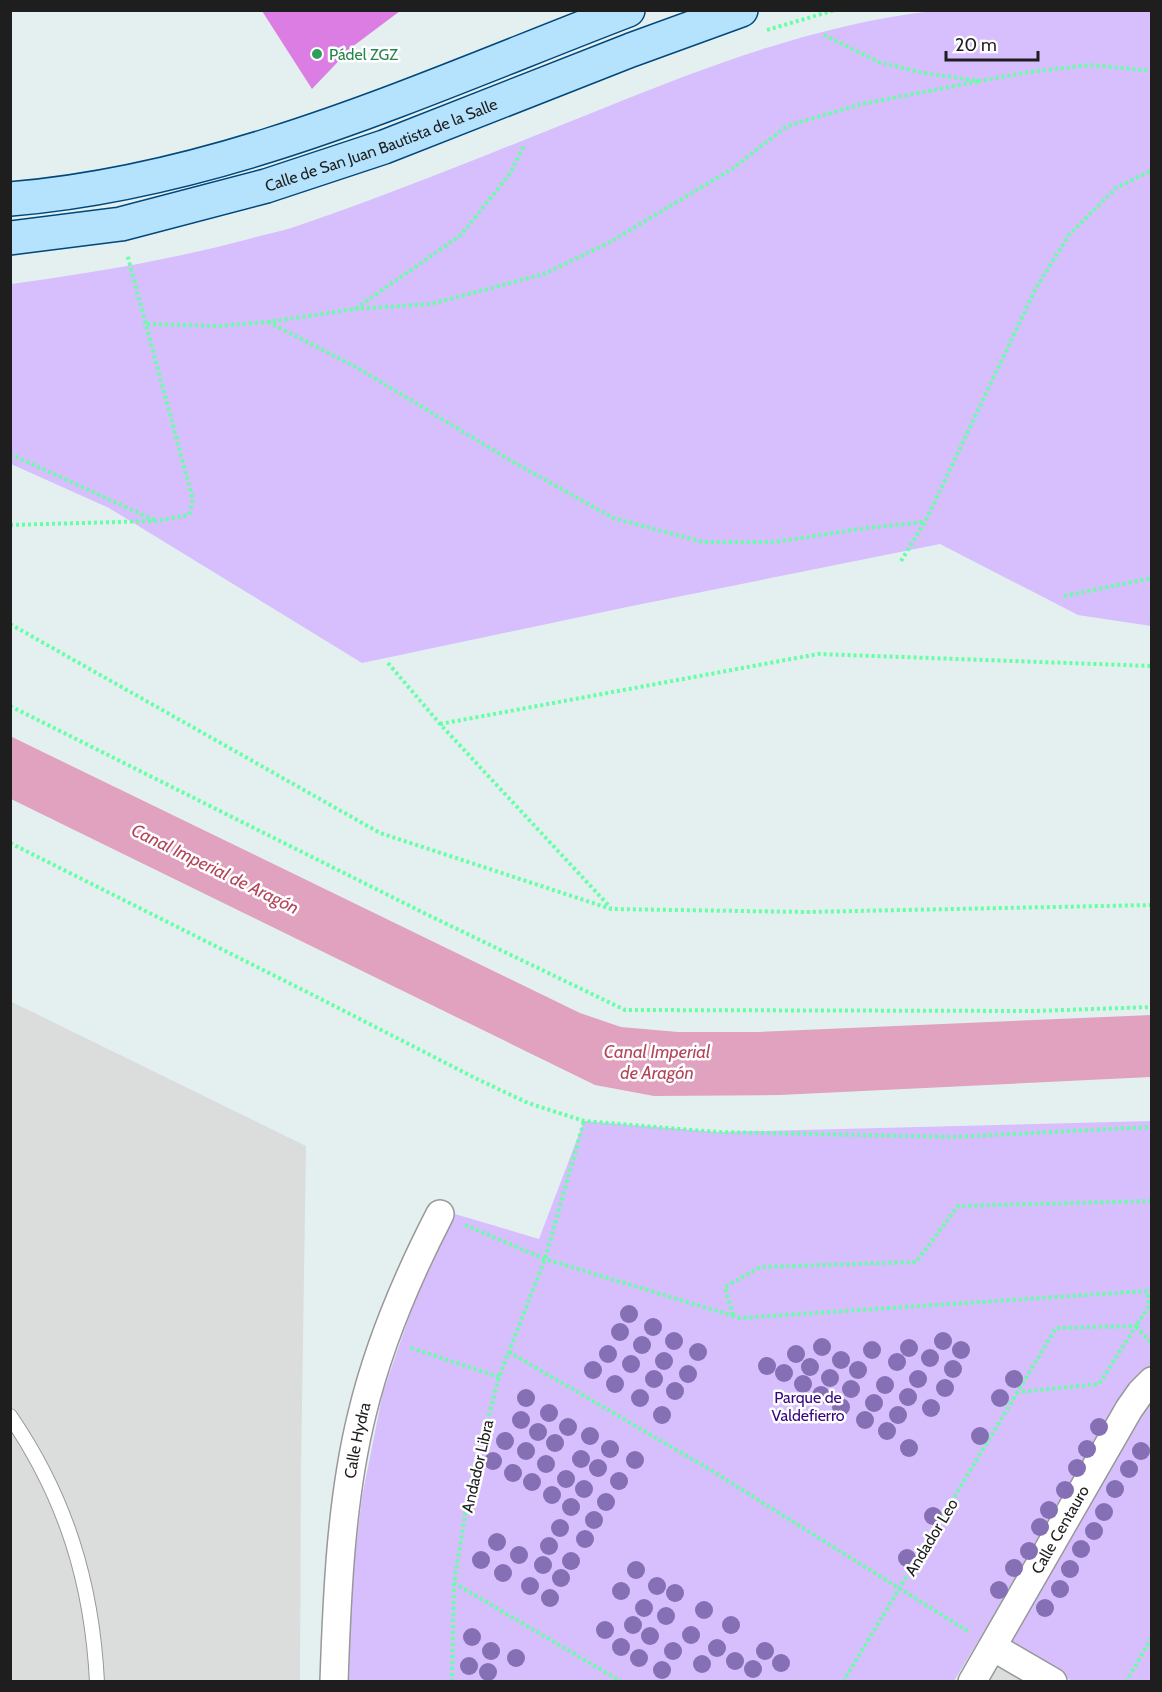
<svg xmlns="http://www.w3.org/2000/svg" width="1162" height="1692" viewBox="0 0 1162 1692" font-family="Cabin,sans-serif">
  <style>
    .residential { fill: #dbdddc }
    .park { fill: #d7befd }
    .pitch { fill: #dc7de4 }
    .water { fill: #e0a2bf }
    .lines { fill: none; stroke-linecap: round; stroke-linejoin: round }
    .service-casing { stroke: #989898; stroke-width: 16 }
    .minor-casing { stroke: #989898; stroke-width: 30 }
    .secondary-casing { stroke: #00477b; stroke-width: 36 }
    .path { stroke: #66ffa5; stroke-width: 4; stroke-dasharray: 3 3; stroke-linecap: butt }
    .service { stroke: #fff; stroke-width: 14 }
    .minor { stroke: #fff; stroke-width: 27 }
    .secondary { stroke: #b5e3fd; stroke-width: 33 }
    .tree { fill: #856fb5 }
    .leisure-dot { fill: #2e9e5b; stroke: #fff; stroke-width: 2 }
    .labels { text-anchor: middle; stroke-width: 5; stroke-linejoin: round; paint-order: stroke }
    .leisure-label { font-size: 16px; fill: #27864d; stroke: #fff; text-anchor: start }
    .street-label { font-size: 16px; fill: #1e1e1e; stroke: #fff }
    .park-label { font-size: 16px; fill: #370584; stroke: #fff }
    .water-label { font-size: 18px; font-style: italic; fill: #b4455a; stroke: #fff }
  </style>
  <rect width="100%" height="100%" fill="#e4f0f0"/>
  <path class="residential" d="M 10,1001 L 306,1146 L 301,1470 L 300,1681 L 11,1681 Z
    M 992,1646 L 1052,1682 L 971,1682 Z"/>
  <path class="park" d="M 933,11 L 1151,11 L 1151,626 L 1078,615 L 940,544 L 627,607 L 362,663 L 109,508 L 11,464 L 11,284 C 91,273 170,260 249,239 C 266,234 284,231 300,225 C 403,190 503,148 604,108 C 710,65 819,24 933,11 Z
    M 584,1121 L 718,1132 L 1151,1121 L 1151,1681 L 1072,1681 L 986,1628 L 954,1681 L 349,1682 L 351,1591 L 362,1497 L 383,1392 L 415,1300 L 455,1214 L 539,1239 Z"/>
  <path class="pitch" d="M 262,11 L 400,11 L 352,47 L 312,89 Z"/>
  <path class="water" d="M 10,736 L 580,1013 L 621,1027 L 678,1032 L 758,1032 L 1151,1015 L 1151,1077 L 780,1095 L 654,1096 L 595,1085 L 11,799 Z"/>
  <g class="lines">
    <defs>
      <path id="service" d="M 10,1416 C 66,1498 92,1583 97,1682"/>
      <g id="minor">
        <path d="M 993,1647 L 1053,1682"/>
        <path id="s1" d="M 334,1682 C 337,1594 341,1499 362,1414 C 378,1347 408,1276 440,1214"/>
        <path id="s2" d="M 972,1682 L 1129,1409 L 1141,1392 L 1152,1381"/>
      </g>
      <g id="secondary">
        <path d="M 10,199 C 227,181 427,87 628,10"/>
        <path id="s3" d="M 10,238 L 121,224 L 266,186 L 384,147 L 631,50 L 741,10"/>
      </g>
    </defs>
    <use href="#service" class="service-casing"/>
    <use href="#minor" class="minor-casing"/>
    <use href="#secondary" class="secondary-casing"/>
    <path class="path" d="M 767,30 L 835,10
      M 824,35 L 879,62 L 923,73 L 980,81 L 1029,72 L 1090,65 L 1152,71
      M 355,309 L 431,304 L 544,274 L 610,242 L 732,169 L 787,126 L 862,104 L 980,81
      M 268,322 L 356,367 L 508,459 L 613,518 L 703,542 L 775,542 L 866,528 L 925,522
      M 147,324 L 220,326 L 268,322 L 355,309 L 461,235 L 509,175 L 525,144
      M 10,454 L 154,520
      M 10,525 L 155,521 L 189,515 L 193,500 L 127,254
      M 901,561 L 925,522 L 1036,288 L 1069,235 L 1116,188 L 1152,170
      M 1064,596 L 1152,578
      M 1150,619 L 1152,617
      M 10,624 L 380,833 L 611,909 L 806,912 L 1152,905
      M 388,663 L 440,724 L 611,908
      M 10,706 L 428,915 L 625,1010 L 1034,1011 L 1152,1007
      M 440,724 L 818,654 L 1152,666
      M 10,843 L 309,993 L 477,1079 L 528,1103 L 584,1121 L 718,1132 L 953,1137 L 1152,1127
      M 465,1225 L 545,1259 L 740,1318 L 1147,1291 L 1149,1306 L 1136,1326 L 1152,1344
      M 733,1315 L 725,1287 L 760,1267 L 916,1262 L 958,1206 L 1152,1201
      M 411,1348 L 499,1377
      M 509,1352 L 704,1466 L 969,1632
      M 454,1583 L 622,1682
      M 452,1682 L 454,1583 L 469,1490 L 499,1377 L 545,1259 L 584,1121
      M 843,1682 L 1056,1328 L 1136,1326 L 1099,1384 L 1019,1392
      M 1126,1682 L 1152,1637"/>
    <use href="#service" class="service"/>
    <use href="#minor" class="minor"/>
    <use href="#secondary" class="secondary"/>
  </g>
  <g class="tree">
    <circle cx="629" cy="1314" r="9"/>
    <circle cx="653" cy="1327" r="9"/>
    <circle cx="620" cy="1332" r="9"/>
    <circle cx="674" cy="1341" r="9"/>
    <circle cx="943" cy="1341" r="9"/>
    <circle cx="642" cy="1345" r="9"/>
    <circle cx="822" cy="1347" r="9"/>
    <circle cx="909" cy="1348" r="9"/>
    <circle cx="872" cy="1350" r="9"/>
    <circle cx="961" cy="1350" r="9"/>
    <circle cx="698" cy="1352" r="9"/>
    <circle cx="608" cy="1354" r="9"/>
    <circle cx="796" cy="1354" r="9"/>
    <circle cx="930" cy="1358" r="9"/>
    <circle cx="841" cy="1360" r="9"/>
    <circle cx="664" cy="1361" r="9"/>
    <circle cx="897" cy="1362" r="9"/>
    <circle cx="631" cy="1364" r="9"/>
    <circle cx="767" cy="1366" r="9"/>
    <circle cx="810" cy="1367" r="9"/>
    <circle cx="953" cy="1369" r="9"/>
    <circle cx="593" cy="1370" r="9"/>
    <circle cx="858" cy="1370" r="9"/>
    <circle cx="784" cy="1373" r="9"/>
    <circle cx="688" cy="1374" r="9"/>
    <circle cx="830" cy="1378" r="9"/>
    <circle cx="654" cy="1379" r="9"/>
    <circle cx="918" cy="1379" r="9"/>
    <circle cx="1014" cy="1379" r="9"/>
    <circle cx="615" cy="1384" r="9"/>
    <circle cx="803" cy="1384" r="9"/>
    <circle cx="885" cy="1385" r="9"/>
    <circle cx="945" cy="1388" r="9"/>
    <circle cx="851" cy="1389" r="9"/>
    <circle cx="675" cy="1391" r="9"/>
    <circle cx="821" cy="1395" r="9"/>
    <circle cx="908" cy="1397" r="9"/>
    <circle cx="526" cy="1398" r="9"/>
    <circle cx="640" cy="1398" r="9"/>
    <circle cx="1000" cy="1398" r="9"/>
    <circle cx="874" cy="1403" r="9"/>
    <circle cx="841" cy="1407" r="9"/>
    <circle cx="931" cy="1408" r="9"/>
    <circle cx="549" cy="1413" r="9"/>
    <circle cx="662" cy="1415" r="9"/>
    <circle cx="898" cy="1415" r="9"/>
    <circle cx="521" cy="1420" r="9"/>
    <circle cx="865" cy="1420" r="9"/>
    <circle cx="568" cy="1427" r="9"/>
    <circle cx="1099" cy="1427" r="9"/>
    <circle cx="887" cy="1431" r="9"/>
    <circle cx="538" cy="1432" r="9"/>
    <circle cx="590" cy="1436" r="9"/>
    <circle cx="980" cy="1436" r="9"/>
    <circle cx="505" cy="1441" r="9"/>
    <circle cx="555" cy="1443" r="9"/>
    <circle cx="909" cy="1448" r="9"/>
    <circle cx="610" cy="1449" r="9"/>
    <circle cx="1087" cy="1449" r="9"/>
    <circle cx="526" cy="1451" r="9"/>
    <circle cx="1141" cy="1451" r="9"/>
    <circle cx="581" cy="1459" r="9"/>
    <circle cx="635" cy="1460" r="9"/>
    <circle cx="493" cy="1461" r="9"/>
    <circle cx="546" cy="1464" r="9"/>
    <circle cx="598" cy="1468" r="9"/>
    <circle cx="1077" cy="1468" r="9"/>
    <circle cx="1129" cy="1469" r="9"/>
    <circle cx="513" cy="1473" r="9"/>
    <circle cx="566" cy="1479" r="9"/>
    <circle cx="619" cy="1481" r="9"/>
    <circle cx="532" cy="1482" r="9"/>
    <circle cx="584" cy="1489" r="9"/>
    <circle cx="1115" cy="1489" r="9"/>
    <circle cx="1065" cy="1490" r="9"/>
    <circle cx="552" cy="1495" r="9"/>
    <circle cx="606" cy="1502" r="9"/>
    <circle cx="571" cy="1507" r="9"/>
    <circle cx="1049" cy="1510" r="9"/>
    <circle cx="1104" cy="1512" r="9"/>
    <circle cx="933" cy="1516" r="9"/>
    <circle cx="594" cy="1520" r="9"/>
    <circle cx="1040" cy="1527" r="9"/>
    <circle cx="560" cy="1528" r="9"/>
    <circle cx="1094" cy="1531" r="9"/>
    <circle cx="585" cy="1539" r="9"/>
    <circle cx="497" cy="1542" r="9"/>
    <circle cx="549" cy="1546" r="9"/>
    <circle cx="1081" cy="1549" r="9"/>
    <circle cx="1029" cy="1551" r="9"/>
    <circle cx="519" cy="1555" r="9"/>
    <circle cx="907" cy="1558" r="9"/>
    <circle cx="481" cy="1560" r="9"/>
    <circle cx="571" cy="1561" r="9"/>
    <circle cx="543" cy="1565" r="9"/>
    <circle cx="1014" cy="1568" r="9"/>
    <circle cx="1070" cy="1569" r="9"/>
    <circle cx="636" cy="1570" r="9"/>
    <circle cx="503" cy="1573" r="9"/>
    <circle cx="561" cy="1578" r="9"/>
    <circle cx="530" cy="1586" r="9"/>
    <circle cx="657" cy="1586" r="9"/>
    <circle cx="1060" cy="1589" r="9"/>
    <circle cx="999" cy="1590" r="9"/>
    <circle cx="621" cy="1591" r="9"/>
    <circle cx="675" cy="1593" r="9"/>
    <circle cx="550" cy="1598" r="9"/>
    <circle cx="644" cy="1608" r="9"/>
    <circle cx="1045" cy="1608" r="9"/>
    <circle cx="704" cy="1610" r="9"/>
    <circle cx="666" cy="1616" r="9"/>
    <circle cx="633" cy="1625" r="9"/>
    <circle cx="731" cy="1625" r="9"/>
    <circle cx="605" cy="1630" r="9"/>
    <circle cx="691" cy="1635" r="9"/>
    <circle cx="650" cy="1636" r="9"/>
    <circle cx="472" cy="1637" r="9"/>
    <circle cx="621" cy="1647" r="9"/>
    <circle cx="717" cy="1648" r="9"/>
    <circle cx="491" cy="1651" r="9"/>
    <circle cx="673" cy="1651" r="9"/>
    <circle cx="765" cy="1651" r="9"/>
    <circle cx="516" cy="1658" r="9"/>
    <circle cx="639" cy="1658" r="9"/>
    <circle cx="735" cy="1661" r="9"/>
    <circle cx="781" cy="1663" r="9"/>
    <circle cx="702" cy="1664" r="9"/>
    <circle cx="469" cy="1666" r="9"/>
    <circle cx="753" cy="1669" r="9"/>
    <circle cx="662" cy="1670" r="9"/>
    <circle cx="488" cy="1672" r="9"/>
  </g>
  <circle class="leisure-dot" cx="317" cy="54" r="6"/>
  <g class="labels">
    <g class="leisure-label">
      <text x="329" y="60">Pádel ZGZ</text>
    </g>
    <g class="street-label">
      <text dy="6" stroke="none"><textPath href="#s3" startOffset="384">Calle de San Juan Bautista de la Salle</textPath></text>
      <text dy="6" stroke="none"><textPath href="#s1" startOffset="243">Calle Hydra</textPath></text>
      <text transform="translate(477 1466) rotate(-77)" y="6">Andador Libra</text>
      <text dy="6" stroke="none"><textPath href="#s2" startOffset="176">Calle Centauro</textPath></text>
      <text transform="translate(931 1537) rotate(-59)" y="6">Andador Leo</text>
    </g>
    <g class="park-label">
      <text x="808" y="1403">Parque de<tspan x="808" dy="18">Valdefierro</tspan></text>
    </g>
    <g class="water-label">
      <text transform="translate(215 869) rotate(26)" y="6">Canal Imperial de Aragón</text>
      <text x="657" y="1058">Canal Imperial<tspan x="657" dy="21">de Aragón</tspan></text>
    </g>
  </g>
  <rect width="1162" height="1692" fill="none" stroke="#1e1e1e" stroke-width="24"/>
  <path d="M946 51v9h92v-9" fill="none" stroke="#1e1e1e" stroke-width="3"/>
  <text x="955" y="51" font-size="18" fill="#1e1e1e" stroke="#ffffff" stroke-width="4.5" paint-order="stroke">20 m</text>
</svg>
